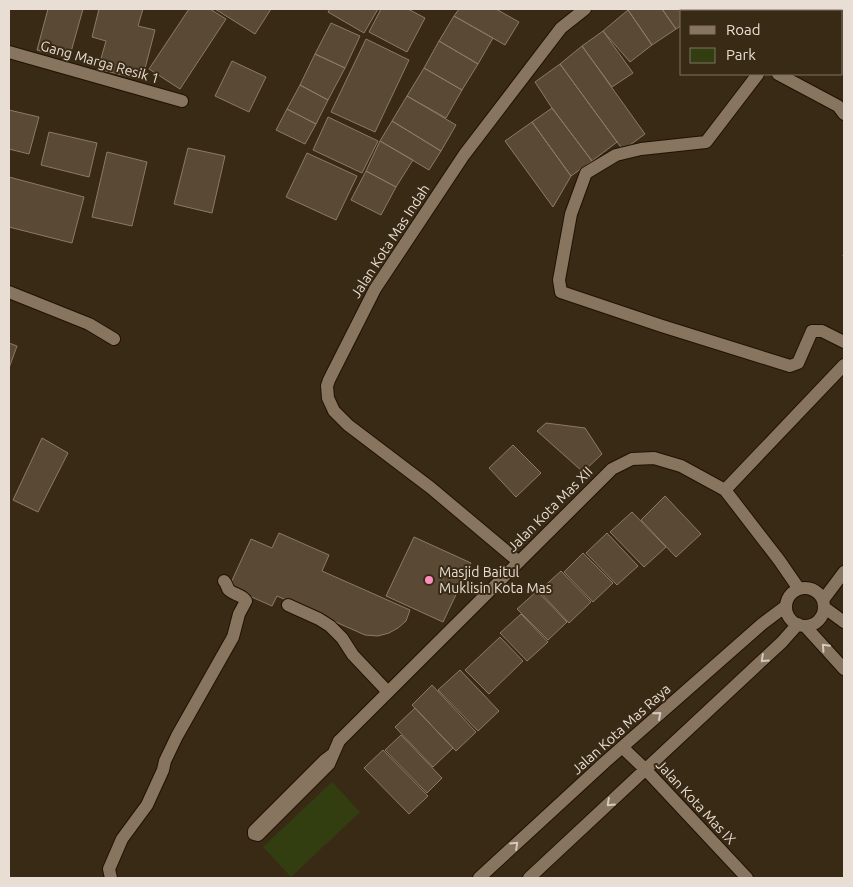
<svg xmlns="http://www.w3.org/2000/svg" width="853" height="887" viewBox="0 0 853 887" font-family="Ubuntu,sans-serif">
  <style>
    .green { fill: #323d10 }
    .building { fill: #5a4935; stroke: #8c7a65 }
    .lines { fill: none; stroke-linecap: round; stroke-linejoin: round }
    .lane-casing { stroke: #201202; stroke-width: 14 }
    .street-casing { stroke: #201202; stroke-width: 14 }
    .path { stroke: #817464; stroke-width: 3; stroke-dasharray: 1 4; stroke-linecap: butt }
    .lane { stroke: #877560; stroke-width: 12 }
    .street { stroke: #877560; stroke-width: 12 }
    .oneway { stroke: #d5c9bc }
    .poi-dot { fill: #fe8ebd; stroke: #392a16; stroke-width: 2 }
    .labels { text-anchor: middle; stroke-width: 4; stroke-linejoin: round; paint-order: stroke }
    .street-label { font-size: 14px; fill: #e8ded3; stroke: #392a16 }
    .poi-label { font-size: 14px; fill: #e8ded3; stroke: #392a16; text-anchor: start }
  </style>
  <rect width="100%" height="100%" fill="#392a16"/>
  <path class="green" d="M 332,782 L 360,812 L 291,877 L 263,847 Z"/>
  <path class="building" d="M 48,9 L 83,9 L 69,59 L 37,50 Z
    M 99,9 L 143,9 L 138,26 L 155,30 L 142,80 L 98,69 L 106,41 L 92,37 Z
    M 189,9 L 210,9 L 226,19 L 180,89 L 149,69 Z
    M 215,9 L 271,9 L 255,34 Z
    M 330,9 L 378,9 L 364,33 L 328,12 Z
    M 381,9 L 408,9 L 425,18 L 407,52 L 369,32 Z
    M 459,9 L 496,9 L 519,22 L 505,45 L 454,16 Z
    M 629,9 L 662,9 L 676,29 L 652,45 L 628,10 Z
    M 662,9 L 698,9 L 700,11 L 682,11 L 682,25 L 676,29 Z
    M 628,10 L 652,45 L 630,62 L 603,31 Z
    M 454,16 L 493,38 L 478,64 L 439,41 Z
    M 331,23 L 360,36 L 345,68 L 315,54 Z
    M 603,31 L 633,73 L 612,87 L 582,46 Z
    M 366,39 L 409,60 L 375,132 L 331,112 Z
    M 439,41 L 478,64 L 462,90 L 424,68 Z
    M 582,46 L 645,134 L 623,150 L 560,64 Z
    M 315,54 L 345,68 L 328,100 L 300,85 Z
    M 232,61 L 266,77 L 249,112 L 215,96 Z
    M 560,64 L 617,142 L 592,161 L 552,108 L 535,82 Z
    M 424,68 L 462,90 L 446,118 L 407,96 Z
    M 300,85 L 328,100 L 316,124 L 287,109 Z
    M 407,96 L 456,125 L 441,151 L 392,121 Z
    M 552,108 L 592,161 L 571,176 L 532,122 Z
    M 287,109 L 316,124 L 305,144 L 276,130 Z
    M 9,110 L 39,117 L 29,154 L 9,149 Z
    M 328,117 L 378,141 L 362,173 L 313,150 Z
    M 392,121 L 441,151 L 429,170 L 380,141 Z
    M 532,122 L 571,176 L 553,207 L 505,141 Z
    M 49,132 L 97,143 L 89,177 L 41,165 Z
    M 380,141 L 413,160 L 396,187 L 366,171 Z
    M 188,148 L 225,156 L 212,213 L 174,204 Z
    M 107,152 L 147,162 L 132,226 L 92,217 Z
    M 307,153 L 357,176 L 336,220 L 286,197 Z
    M 366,171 L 396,187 L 381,215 L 351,200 Z
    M 9,177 L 84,197 L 72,243 L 9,227 Z
    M 9,343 L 17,346 L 9,368 Z
    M 546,423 L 585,428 L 602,454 L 583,472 L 537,431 Z
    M 42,438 L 68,453 L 38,512 L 13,500 Z
    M 513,445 L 541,473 L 516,497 L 489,468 Z
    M 665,496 L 701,534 L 676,557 L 641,520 Z
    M 632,512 L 666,547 L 644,567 L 610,532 Z
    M 279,533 L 329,555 L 322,571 L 410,610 L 406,621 L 398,628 L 389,633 L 378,636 L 365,635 L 277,596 L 272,606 L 229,587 L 251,539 L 272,548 Z
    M 607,533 L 638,566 L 617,585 L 586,553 Z
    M 414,537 L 471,563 L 443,622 L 386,596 Z
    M 583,553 L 613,583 L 593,602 L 564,572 Z
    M 561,571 L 591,602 L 569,623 L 539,591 Z
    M 537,591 L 567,622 L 548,640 L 517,609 Z
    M 521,614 L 548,642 L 527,661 L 500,633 Z
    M 500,637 L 523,661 L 489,694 L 465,670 Z
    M 460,670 L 499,711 L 478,731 L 438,690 Z
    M 432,685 L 476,732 L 456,751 L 412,705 Z
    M 415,708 L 453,748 L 433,767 L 395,727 Z
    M 401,735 L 442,778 L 427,793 L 385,750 Z
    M 383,750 L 428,796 L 409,814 L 364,768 Z"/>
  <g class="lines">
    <defs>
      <path id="lane" d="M 288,605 L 319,619 L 330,626 L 342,638 L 353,655 L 388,692
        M 333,754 L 325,760 L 254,831 L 254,834 L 258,835 L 329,764 L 339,741"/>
      <path id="street" d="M 825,11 L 827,9
        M 9,52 L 182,101
        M 758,74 L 706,142 L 641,149 L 616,155 L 586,173 L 571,214 L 559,280 L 561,292 L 662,326 L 790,366 L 798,363 L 812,331 L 822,331 L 844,342
        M 778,74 L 838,106 L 844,114
        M 9,292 L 89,324 L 114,339
        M 725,490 L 844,365
        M 519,562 L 431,488 L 348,425 L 334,411 L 328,398 L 327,386 L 329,380 L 375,289 L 464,155 L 561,28 L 585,9
        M786 607a19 19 0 1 1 38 0a19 19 0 1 1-38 0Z
        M 823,600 L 844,572
        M 825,608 L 844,622
        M 805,626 L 844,669
        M 339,741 L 612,469 L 632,459 L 654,458 L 681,466 L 725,490 L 779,560 L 799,589
        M 622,747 L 646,770 L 747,878
        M 111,878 L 109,869 L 122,839 L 147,805 L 163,770 L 165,761 L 177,736 L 233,637 L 239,614 L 246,601 C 242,594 233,595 228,589 C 228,588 225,581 224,581
        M 479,878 L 604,763 L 762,624 L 786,606
        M 529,878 L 782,642 L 798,624"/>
    </defs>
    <use href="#lane" class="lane-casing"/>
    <use href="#street" class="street-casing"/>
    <path class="path" d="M 844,255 L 844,256"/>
    <use href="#lane" class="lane"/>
    <use href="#street" class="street"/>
  </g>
  <defs><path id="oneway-chevron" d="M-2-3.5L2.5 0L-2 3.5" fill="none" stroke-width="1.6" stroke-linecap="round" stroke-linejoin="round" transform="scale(1.25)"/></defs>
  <g class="oneway">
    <use href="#oneway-chevron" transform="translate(825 647) rotate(-133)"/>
    <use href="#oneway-chevron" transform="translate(764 659) rotate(137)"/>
    <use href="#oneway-chevron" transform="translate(658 715) rotate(-41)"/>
    <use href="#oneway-chevron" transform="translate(610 803) rotate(137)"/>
    <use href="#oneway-chevron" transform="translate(515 845) rotate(-43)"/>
  </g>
  <circle class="poi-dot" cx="429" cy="580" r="5"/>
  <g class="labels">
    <g class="street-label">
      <text transform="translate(100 62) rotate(16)" y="5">Gang Marga Resik 1</text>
      <text transform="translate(390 241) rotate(-57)" y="5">Jalan Kota Mas Indah</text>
      <text transform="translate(550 509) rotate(-45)" y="5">Jalan Kota Mas XII</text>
      <text transform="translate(621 729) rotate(-42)" y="5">Jalan Kota Mas Raya</text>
      <text transform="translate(696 802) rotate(47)" y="5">Jalan Kota Mas IX</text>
    </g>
    <g class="poi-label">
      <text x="439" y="577">Masjid Baitul<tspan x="439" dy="16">Muklisin Kota Mas</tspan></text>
    </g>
  </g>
  <rect width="853" height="887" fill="none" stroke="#e8ded3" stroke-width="20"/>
  <rect x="680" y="10" width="162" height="65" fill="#392a16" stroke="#7f7262"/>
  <rect x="690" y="26" width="25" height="8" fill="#877560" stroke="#7f7262"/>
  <text x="726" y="35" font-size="15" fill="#e8ded3">Road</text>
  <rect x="690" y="48" width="25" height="15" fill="#323d10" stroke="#7f7262"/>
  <text x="726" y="60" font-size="15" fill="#e8ded3">Park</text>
</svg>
